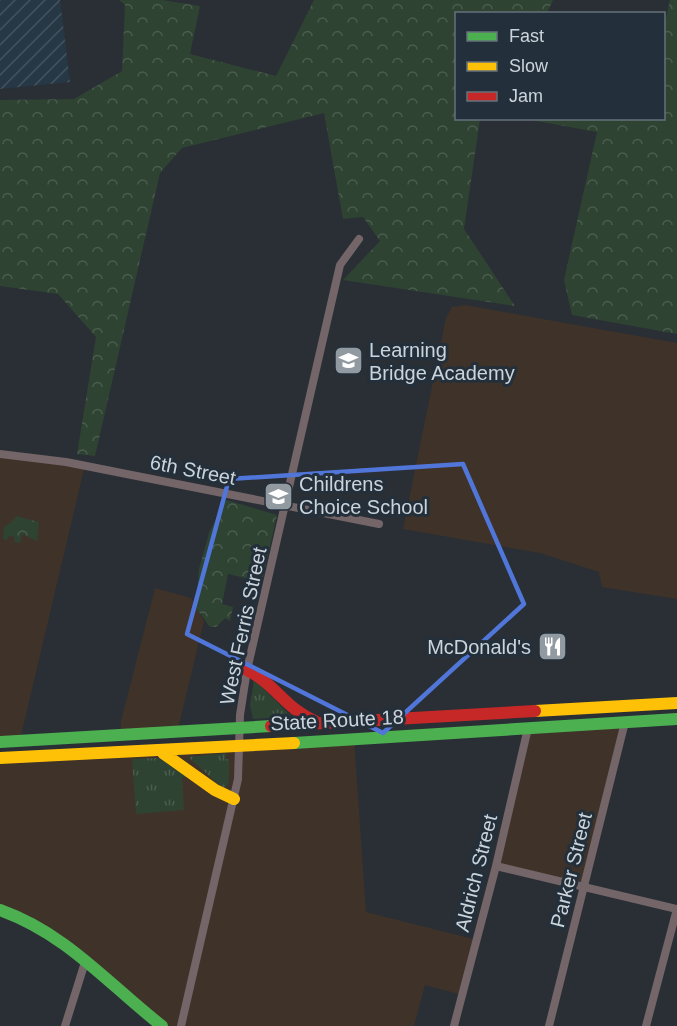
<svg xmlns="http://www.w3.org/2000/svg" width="677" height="1026" viewBox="0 0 677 1026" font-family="Arial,sans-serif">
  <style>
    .commercial { fill: #3f3229 }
    .industrial { fill: url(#industrial-furrows) }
    .grass { fill: url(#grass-tufts) }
    .forest { fill: url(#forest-crowns) }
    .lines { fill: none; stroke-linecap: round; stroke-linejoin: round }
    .street { stroke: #736568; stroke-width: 8 }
    .fast { stroke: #4caf50; stroke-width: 12 }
    .slow { stroke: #ffc107; stroke-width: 12 }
    .jam { stroke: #c62828; stroke-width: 12 }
    .marked { fill: none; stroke: #5176d9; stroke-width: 4.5; stroke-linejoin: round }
    .labels { text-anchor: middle; stroke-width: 6; stroke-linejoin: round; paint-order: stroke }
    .poi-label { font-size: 20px; fill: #cbd4db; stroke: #23303b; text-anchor: start }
    .street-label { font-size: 20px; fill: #cbd4db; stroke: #23303b }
  </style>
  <defs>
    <pattern id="industrial-furrows" width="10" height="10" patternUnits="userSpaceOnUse" patternTransform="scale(1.5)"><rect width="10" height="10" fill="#263745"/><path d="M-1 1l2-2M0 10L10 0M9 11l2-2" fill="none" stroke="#44535f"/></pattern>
    <pattern id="grass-tufts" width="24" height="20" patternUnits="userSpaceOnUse" patternTransform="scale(1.5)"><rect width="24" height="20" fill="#2e4331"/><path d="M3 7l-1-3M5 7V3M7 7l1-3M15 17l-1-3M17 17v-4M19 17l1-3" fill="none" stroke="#4b5d4e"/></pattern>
    <pattern id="forest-crowns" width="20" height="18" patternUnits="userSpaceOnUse" patternTransform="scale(1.5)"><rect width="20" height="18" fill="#2e4331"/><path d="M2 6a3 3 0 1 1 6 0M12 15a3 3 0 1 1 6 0" fill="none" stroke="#4b5d4e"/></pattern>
  </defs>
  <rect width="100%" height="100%" fill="#292f35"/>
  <path class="commercial" d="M 465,305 L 677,343 L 677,599 L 602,587 L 599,572 L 540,553 L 403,529 L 446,318 L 452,307 Z
    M 0,454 L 85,465 L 20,740 L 0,742 Z
    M 155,588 L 191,598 L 204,621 L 177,733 L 121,736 L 121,721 Z
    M 625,722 L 584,889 L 496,866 L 528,728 Z
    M 354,738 L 366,912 L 477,940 L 462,995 L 425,985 L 414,1026 L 162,1026 L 86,959 L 0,910 L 0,758 Z"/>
  <path class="industrial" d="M 0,0 L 60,0 L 70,82 L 0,89 Z"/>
  <path class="grass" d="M 254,679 L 291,716 L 253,719 L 250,705 Z
    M 226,753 L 226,759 L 229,759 L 229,783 L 226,787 L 223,788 L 188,757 Z
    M 158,758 L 169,760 L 188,777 L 182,777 L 184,810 L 136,814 L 132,759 Z"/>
  <path class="forest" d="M 119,0 L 162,0 L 200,6 L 190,54 L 276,76 L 314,0 L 553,0 L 547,13 L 456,14 L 456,118 L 480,119 L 464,229 L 515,306 L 343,280 L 380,241 L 363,217 L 343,219 L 324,113 L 182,148 L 160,173 L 95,456 L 77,454 L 96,337 L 58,294 L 0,286 L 0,100 L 74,99 L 122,71 L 125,5 Z
    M 670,0 L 677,0 L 677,334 L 572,315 L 564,280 L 597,132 L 526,119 L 664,118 L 664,27 Z
    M 226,500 L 277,515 L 262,582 L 228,574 L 222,604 L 233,607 L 230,621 L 225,618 L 216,627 L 210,627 L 196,608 L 199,569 L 209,533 Z
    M 16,516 L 39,522 L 37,541 L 22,534 L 20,543 L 14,542 L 15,537 L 9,536 L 7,540 L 3,539 L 4,527 L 12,522 Z"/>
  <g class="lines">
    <path class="street" d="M 0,454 L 66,462 L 379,524
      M 496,866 L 677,909
      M 65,1026 L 86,959
      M 181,1026 L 238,779 L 240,715 L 247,670 L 340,265 L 359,239
      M 454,1026 L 496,866 L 528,728
      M 549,1026 L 625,722
      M 646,1026 L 677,909"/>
    <path class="fast" d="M 0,742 L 271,726
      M 294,743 L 677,719
      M 0,910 C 67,934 107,983 162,1026"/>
    <path class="slow" d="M 535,711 L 677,703
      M 163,753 L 215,790 L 234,799
      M 0,758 L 294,743"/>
    <path class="jam" d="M 247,670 C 274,683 287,710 315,721
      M 271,726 L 535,711"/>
  </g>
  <path class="marked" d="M 463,464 L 524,604 L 383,733 L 187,634 L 229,479 Z"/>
  <defs>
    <symbol id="school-square" viewBox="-11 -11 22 22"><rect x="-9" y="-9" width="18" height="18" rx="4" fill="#929aa1" stroke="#23303b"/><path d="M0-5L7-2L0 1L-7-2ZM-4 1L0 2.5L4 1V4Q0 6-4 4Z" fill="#fff"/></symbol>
    <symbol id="restaurant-square" viewBox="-11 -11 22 22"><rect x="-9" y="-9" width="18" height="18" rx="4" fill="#929aa1" stroke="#23303b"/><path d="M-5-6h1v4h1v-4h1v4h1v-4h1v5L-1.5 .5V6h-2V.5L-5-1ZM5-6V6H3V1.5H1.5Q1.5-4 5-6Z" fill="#fff"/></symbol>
  </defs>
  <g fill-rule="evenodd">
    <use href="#school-square" x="332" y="344" width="33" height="33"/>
    <use href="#school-square" x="262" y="480" width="33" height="33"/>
    <use href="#restaurant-square" x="536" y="630" width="33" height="33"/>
  </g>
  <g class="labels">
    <g class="poi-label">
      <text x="369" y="357">Learning<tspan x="369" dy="23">Bridge Academy</tspan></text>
      <text x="299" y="491">Childrens<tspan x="299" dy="23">Choice School</tspan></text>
      <text x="531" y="654" text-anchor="end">McDonald's</text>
    </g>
    <g class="street-label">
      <text transform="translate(193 470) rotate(11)" y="7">6th Street</text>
      <text transform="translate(243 626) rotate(-78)" y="7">West Ferris Street</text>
      <text transform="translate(337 720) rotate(-3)" y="7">State Route 18</text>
      <text transform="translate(571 870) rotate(-76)" y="7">Parker Street</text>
      <text transform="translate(476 873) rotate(-76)" y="7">Aldrich Street</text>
    </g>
  </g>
  <rect x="455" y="12" width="210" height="108" fill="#23303b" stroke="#66727b" stroke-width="1.5"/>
  <rect x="467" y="32" width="30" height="9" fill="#4caf50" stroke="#66727b" stroke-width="1.5"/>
  <text x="509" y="42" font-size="18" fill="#cbd4db">Fast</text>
  <rect x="467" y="62" width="30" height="9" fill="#ffc107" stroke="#66727b" stroke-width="1.5"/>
  <text x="509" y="72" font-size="18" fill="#cbd4db">Slow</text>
  <rect x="467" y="92" width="30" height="9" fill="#c62828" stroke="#66727b" stroke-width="1.5"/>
  <text x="509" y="102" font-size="18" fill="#cbd4db">Jam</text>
</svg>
